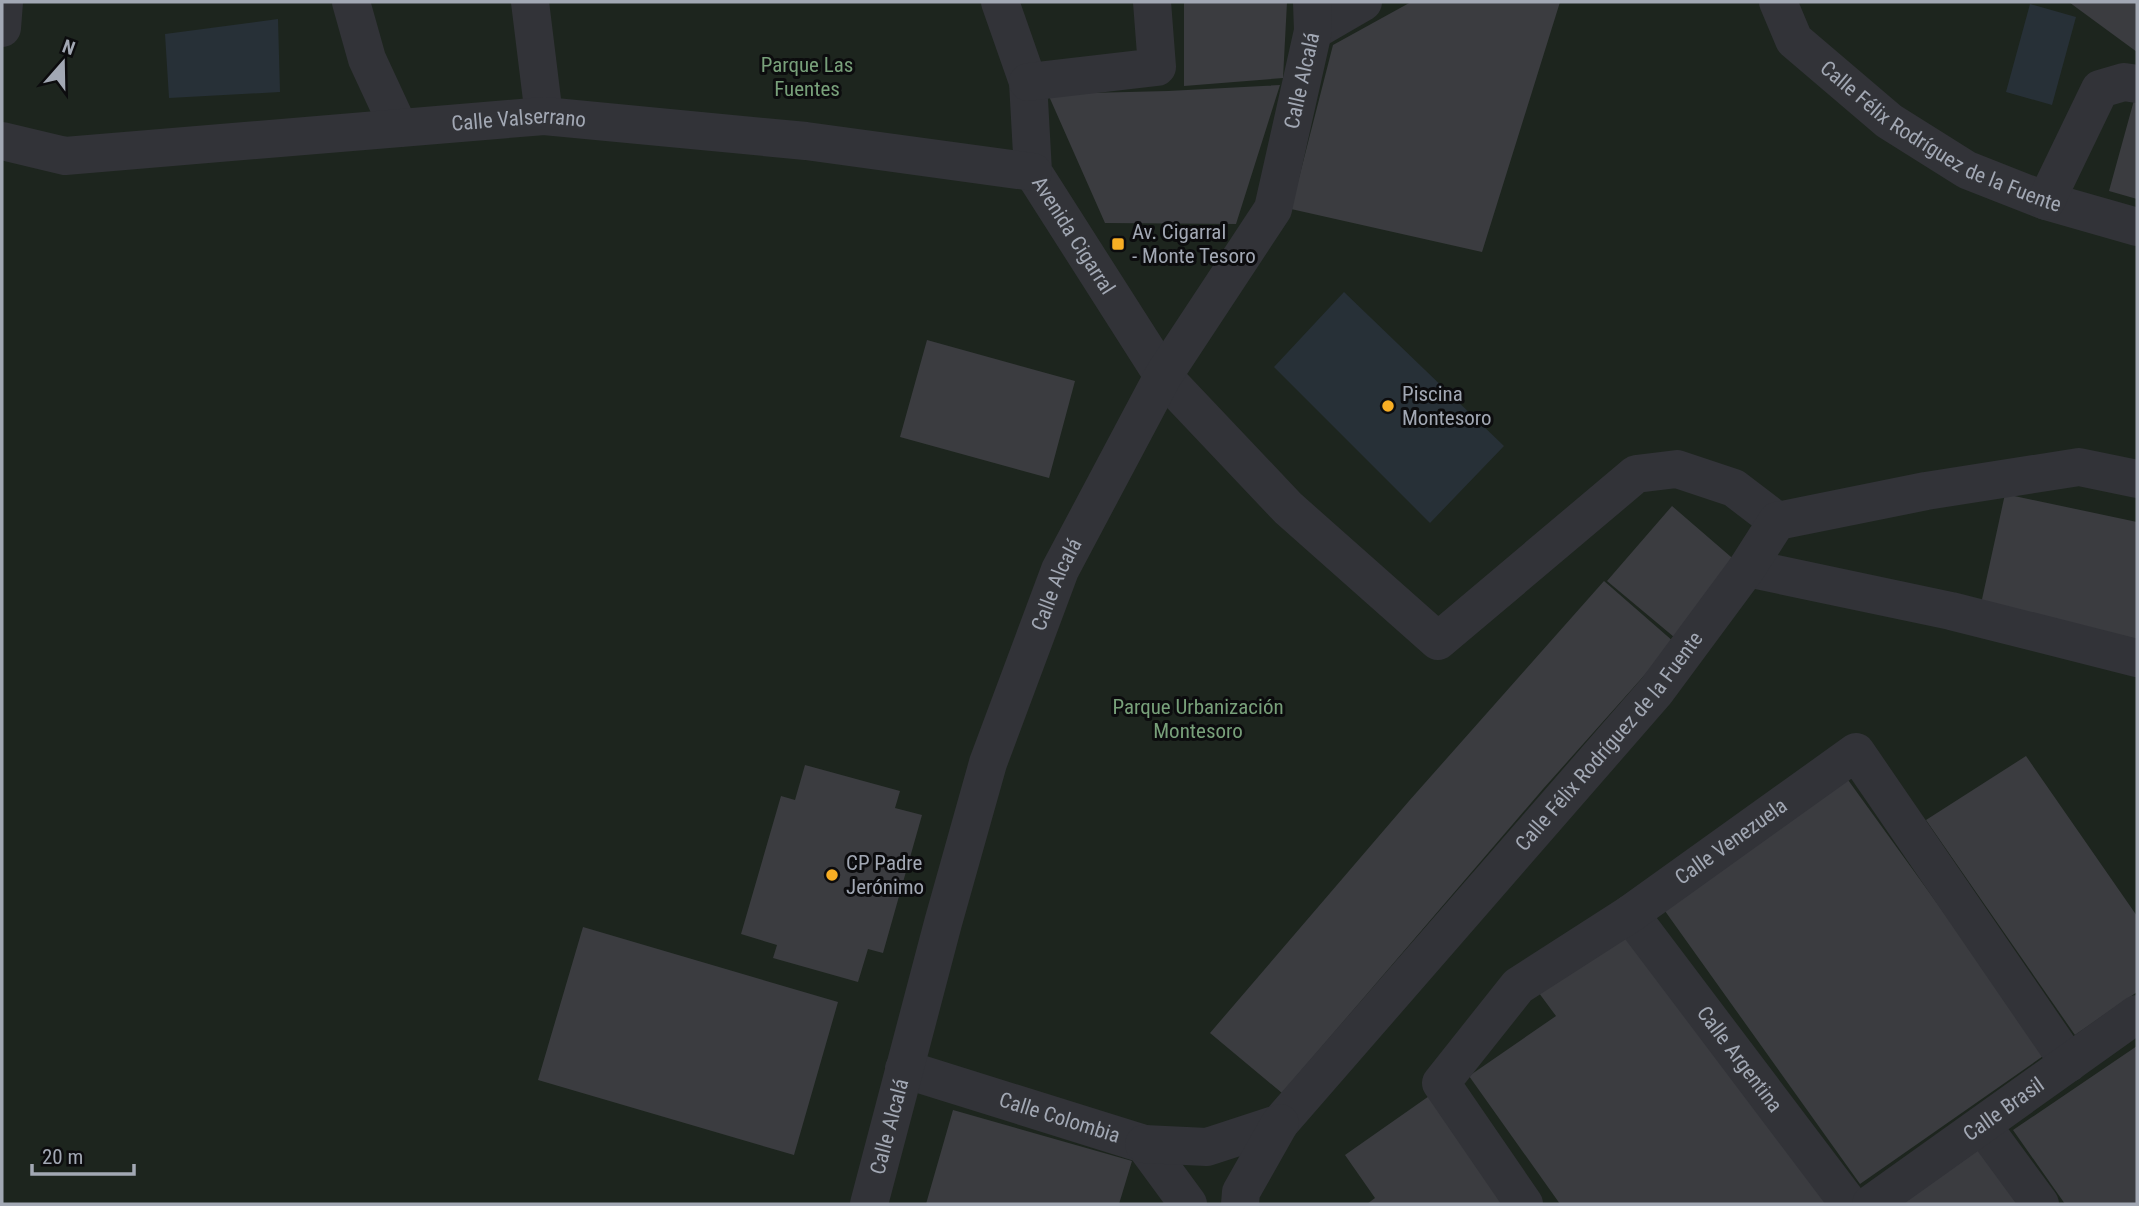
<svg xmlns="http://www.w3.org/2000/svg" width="2139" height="1206" viewBox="0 0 2139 1206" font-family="'Roboto Condensed',sans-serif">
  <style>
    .green { fill: #1d251e }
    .water { fill: #273037 }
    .building { fill: #3b3c40 }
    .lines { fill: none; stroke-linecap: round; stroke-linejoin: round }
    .minor { stroke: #323338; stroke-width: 38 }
    .poi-dot { fill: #f8ae24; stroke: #0c0c0e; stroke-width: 2.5 }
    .labels { text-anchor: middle; stroke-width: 6; stroke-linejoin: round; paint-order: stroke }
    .park-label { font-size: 21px; fill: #78a07a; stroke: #0c0c0e }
    .street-label { font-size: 21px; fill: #a2a8b4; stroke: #0c0c0e }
    .poi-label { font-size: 21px; fill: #a2a8b4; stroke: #0c0c0e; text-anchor: start }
  </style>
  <rect width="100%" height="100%" fill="#111113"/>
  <path class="green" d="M 2,2 L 2137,2 L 2137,1204 L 2,1204 Z"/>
  <path class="water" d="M 2030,4 L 2076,17 L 2052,105 L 2006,92 Z
    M 278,19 L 280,92 L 169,98 L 165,34 Z
    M 1344,292 L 1504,446 L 1430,523 L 1274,367 Z"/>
  <path class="building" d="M 1184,2 L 1287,2 L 1283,78 L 1184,86 Z
    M 1411,2 L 1560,2 L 1482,252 L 1291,209 L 1333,45 Z
    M 2069,2 L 2137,2 L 2137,52 L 2077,8 Z
    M 1280,85 L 1236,224 L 1105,223 L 1048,94 L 1168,91 Z
    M 2136,93 L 2137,93 L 2137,199 L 2109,191 Z
    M 927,340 L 1075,381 L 1049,478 L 900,437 Z
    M 2005,494 L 2137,522 L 2137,639 L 1981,604 Z
    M 1672,506 L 1738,563 L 1674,637 L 1607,581 Z
    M 1604,581 L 1674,642 L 1543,789 L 1282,1093 L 1210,1033 L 1409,801 Z
    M 2026,756 L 2137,916 L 2137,992 L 2075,1035 L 1926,820 Z
    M 805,765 L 900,791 L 895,808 L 922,815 L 883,953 L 868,949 L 858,982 L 773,958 L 777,945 L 741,934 L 781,796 L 795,800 Z
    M 1843,773 L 2046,1054 L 1860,1184 L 1660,904 Z
    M 1629,924 L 1829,1204 L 1560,1204 L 1469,1076 L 1556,1016 L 1536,989 Z
    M 583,927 L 838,1002 L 794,1155 L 538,1080 Z
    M 2137,1046 L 2137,1204 L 2065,1204 L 2013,1130 Z
    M 1432,1094 L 1510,1204 L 1367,1204 L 1375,1198 L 1345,1155 Z
    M 953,1110 L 1132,1161 L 1119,1204 L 926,1204 Z
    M 1977,1141 L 2024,1204 L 1888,1204 Z"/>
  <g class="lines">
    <g class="minor">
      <path d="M 351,2 L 367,59 L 399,128"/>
      <path d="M 530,2 L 544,116"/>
      <path id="s1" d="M 1000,2 L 1028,82 L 1033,172 L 1163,376 L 1288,508 L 1438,641 L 1636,474 L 1677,469 L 1734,488 L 1777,521"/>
      <path id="s2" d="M 1778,2 L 1794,40 L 1889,121 L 1967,170 L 2046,201 L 2137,227"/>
      <path d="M 2,28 L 4,2"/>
      <path d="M 1313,31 L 1363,2"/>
      <path d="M 1028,82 L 1157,67 L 1152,2"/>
      <path id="s3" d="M 2,141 L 65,156 L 544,116 L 806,141 L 1033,172"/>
      <path d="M 2046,201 L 2100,89 L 2124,82 L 2137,84"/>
      <path d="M 1747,568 L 1951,611 L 2137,658"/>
      <path id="s4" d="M 1630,914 L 1849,1204"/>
      <path id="s5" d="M 904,1069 L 1144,1144 L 1188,1204"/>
      <path d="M 1982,1125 L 2040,1204"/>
      <path id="s6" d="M 1144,1144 L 1207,1147 L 1280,1123 L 1656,691 L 1747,568 L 1777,521 L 1926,491 L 2079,467 L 2137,479"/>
      <path id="s7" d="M 869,1204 L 943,923 L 988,763 L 1060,570 L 1163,376 L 1273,209 L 1313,31 L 1312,2"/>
      <path d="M 1240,1204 L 1241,1192 L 1280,1123"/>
      <path id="s8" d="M 1524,1204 L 1441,1083 L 1518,986 L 1630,914 L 1856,752 L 2069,1063"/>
      <path id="s9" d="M 1871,1204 L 2137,1014"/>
    </g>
  </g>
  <g class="poi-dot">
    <rect x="1111" y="237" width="14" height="14" rx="3.5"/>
    <circle cx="1388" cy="406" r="7"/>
    <circle cx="832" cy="875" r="7"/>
  </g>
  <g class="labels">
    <g class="park-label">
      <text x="807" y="72">Parque Las<tspan x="807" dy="24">Fuentes</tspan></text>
      <text x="1198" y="714">Parque Urbanización<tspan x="1198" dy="24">Montesoro</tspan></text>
    </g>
    <g class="street-label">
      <text dy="7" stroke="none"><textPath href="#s7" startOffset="1214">Calle Alcalá</textPath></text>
      <text dy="7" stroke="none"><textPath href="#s3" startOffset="520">Calle Valserrano</textPath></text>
      <text dy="7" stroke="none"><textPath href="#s2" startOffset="219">Calle Félix Rodríguez de la Fuente</textPath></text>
      <text dy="7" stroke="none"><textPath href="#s1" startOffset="250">Avenida Cigarral</textPath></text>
      <text dy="7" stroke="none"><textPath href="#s7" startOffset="648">Calle Alcalá</textPath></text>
      <text dy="7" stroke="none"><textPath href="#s6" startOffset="644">Calle Félix Rodríguez de la Fuente</textPath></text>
      <text dy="7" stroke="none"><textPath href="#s8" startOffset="528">Calle Venezuela</textPath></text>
      <text dy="7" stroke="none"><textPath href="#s4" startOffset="182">Calle Argentina</textPath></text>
      <text dy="7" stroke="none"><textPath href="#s9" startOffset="163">Calle Brasil</textPath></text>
      <text dy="7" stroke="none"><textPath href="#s5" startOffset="163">Calle Colombia</textPath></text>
      <text dy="7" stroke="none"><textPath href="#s7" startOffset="80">Calle Alcalá</textPath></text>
    </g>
    <g class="poi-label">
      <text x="1132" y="239">Av. Cigarral<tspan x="1132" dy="24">- Monte Tesoro</tspan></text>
      <text x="1402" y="401">Piscina<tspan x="1402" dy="24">Montesoro</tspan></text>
      <text x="846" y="870">CP Padre<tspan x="846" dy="24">Jerónimo</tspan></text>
    </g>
  </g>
  <rect width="2139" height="1206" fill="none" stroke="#a2a8b4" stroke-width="7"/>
  <g transform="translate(63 63) rotate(20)" stroke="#0c0c0e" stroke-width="5" paint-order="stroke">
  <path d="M0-5L12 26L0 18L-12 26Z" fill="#a2a8b4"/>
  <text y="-10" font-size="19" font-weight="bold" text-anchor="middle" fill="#a2a8b4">N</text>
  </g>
  <path d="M32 1164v10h102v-10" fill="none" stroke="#a2a8b4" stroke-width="3.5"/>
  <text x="42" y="1164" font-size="21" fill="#a2a8b4" stroke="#0c0c0e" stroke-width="5" paint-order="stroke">20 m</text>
</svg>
